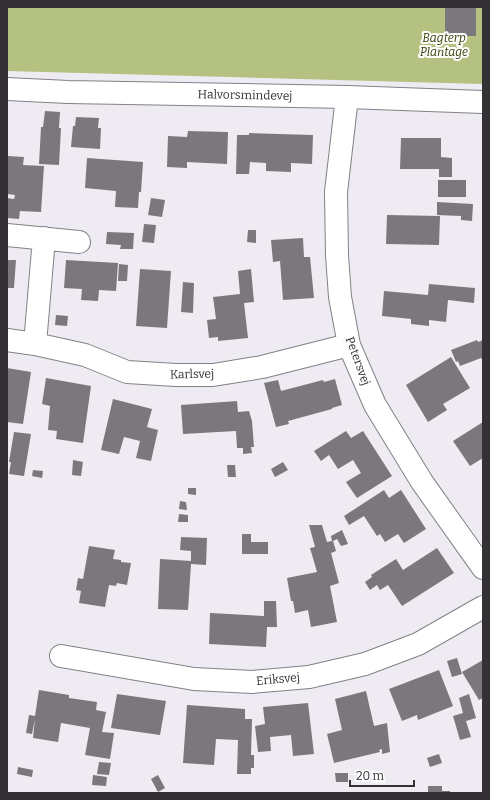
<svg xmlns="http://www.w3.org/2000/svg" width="490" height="800" viewBox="0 0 490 800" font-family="Bitter,serif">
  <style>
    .green { fill: #b5c181 }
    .building { fill: #7a777d }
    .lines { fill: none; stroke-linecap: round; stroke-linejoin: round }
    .minor-casing { stroke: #838086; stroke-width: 24 }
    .tertiary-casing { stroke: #838086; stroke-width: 24 }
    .minor { stroke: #fff; stroke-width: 22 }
    .tertiary { stroke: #fff; stroke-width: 22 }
    .labels { text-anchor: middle; stroke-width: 4; stroke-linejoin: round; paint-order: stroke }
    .park-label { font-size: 12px; font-style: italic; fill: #373f06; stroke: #fff }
    .street-label { font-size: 12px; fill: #333134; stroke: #fff }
  </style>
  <rect width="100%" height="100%" fill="#efebf2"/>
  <path class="green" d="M 7,7 L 483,7 L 483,84 L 7,71 Z"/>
  <path class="building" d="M 445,7 L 476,7 L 476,36 L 445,36 Z
    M 45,111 L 60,112 L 59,128 L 61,128 L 59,165 L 39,164 L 41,127 L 43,127 Z
    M 76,117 L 99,118 L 98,128 L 101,128 L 100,149 L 71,147 L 73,126 L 75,126 Z
    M 188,131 L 228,132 L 227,164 L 187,162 L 187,168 L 167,167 L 168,136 L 187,137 Z
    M 249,133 L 313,135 L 312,164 L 291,163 L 291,172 L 266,171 L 266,163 L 250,162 L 249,174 L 236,174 L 237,135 L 249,135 Z
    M 401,138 L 441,138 L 441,157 L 452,158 L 452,177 L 439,177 L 439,169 L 400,169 Z
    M 7,156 L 24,157 L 23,165 L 44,166 L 41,212 L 20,211 L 19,219 L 7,218 L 7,198 L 14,199 L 15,195 L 7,194 Z
    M 87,158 L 143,162 L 141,192 L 139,192 L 138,208 L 115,207 L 116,191 L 85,188 Z
    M 438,180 L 466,180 L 466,197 L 438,197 Z
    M 151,198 L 165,200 L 162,217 L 148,215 Z
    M 437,202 L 473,204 L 472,221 L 461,220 L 461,216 L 437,215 Z
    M 387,215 L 440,216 L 439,245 L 386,244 Z
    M 144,224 L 156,225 L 154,243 L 142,242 Z
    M 248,230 L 256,230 L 256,243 L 247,242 Z
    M 107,232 L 134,233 L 133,249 L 120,249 L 121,245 L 106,244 Z
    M 303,238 L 304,257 L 310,257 L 314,298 L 283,300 L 280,261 L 273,262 L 271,240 Z
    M 7,260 L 16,260 L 14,288 L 7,288 Z
    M 66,260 L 118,263 L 116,291 L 99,290 L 98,301 L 81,300 L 82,289 L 64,288 Z
    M 119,264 L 128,265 L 127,281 L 118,281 Z
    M 140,269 L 171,271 L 167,328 L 136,326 Z
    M 251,269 L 254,302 L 244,303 L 248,338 L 218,341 L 218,337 L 209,338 L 207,320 L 216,319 L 213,297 L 240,294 L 238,271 Z
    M 183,282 L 194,283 L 193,313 L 181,312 Z
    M 429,284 L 475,288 L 474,303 L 448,300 L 446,322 L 429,320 L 429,326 L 411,324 L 411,319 L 382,316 L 384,291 L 428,295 Z
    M 56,315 L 68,316 L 67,326 L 55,325 Z
    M 477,340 L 478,342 L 483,340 L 483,359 L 482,359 L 481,358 L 460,366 L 458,361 L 456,362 L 451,350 Z
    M 451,357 L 470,388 L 443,404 L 447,410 L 428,422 L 406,385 Z
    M 7,368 L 31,372 L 23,424 L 7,422 Z
    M 46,378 L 91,386 L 83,443 L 56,439 L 57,431 L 48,430 L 50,406 L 42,404 Z
    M 335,379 L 342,405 L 332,408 L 332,409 L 288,421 L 289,424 L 276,427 L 264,383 L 278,380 L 281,391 L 323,380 L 324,382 Z
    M 113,399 L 152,409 L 147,427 L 158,430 L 151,461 L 136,458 L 140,441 L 124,437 L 119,454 L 101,450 Z
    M 237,401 L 238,412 L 249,411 L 252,421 L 254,447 L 251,447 L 252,453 L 243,454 L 243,448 L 237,448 L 236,431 L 183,434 L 181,405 Z
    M 483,422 L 483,458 L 470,466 L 453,441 Z
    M 346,431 L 351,438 L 363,431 L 392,476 L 357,498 L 346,482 L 361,473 L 353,460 L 338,469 L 329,455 L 321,461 L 314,451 Z
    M 14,432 L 31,434 L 24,476 L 9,474 L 11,462 L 9,462 Z
    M 73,460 L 83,462 L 81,476 L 72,475 Z
    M 283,462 L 288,470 L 275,477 L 271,469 Z
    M 227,465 L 235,465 L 236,477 L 228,477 Z
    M 33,470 L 43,471 L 42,478 L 32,476 Z
    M 188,488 L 196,488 L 196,495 L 188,494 Z
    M 384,490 L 389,498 L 401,490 L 426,529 L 404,543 L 398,534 L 385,542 L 380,534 L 377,536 L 364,516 L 349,525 L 344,516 Z
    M 180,501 L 186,502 L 187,510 L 179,509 Z
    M 179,514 L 188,515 L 188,522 L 178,522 Z
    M 309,525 L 322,525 L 327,542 L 332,541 L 331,536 L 342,530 L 348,544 L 341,546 L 337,539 L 333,541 L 336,551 L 331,553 L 339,583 L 330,586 L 337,622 L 311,627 L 308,610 L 295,613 L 293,601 L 291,601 L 287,578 L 317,572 L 310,548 L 315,547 Z
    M 242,534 L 251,534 L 251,542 L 268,542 L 268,554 L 242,554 Z
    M 181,537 L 207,538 L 206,565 L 191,564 L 188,610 L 158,609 L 160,559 L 191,561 L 191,551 L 180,550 Z
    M 89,546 L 115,550 L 113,559 L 121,560 L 121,562 L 131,563 L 127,585 L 117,583 L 116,586 L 109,585 L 105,607 L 79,603 L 81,591 L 76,590 L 78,578 L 83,579 Z
    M 437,548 L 454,573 L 402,606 L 388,585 L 380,590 L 377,585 L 370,590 L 365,582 L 372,577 L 371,575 L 396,559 L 403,570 Z
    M 264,601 L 276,601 L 277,627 L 267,627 L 266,647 L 209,644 L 210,613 L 264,616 Z
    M 457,658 L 462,674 L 452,677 L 447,661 Z
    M 483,660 L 483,698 L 479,700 L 462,672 Z
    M 439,670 L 453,706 L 418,720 L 417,715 L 402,721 L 389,689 Z
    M 39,690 L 69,695 L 69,698 L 97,702 L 96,710 L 106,712 L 102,732 L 114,733 L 110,759 L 85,755 L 90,728 L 61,723 L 58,742 L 33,738 L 35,719 L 32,734 L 26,733 L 29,715 L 35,716 Z
    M 366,691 L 374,726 L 387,723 L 390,752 L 382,754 L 382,749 L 379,750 L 380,752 L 334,763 L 327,734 L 342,730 L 335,699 Z
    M 117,694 L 166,701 L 160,735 L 111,728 Z
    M 469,694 L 476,718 L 466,721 L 471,737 L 460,740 L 453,716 L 463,713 L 459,698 Z
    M 308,703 L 314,754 L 293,756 L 291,735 L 270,737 L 271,751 L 258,752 L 255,726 L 265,724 L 263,707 Z
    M 187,705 L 245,709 L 245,719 L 252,719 L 251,755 L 254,755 L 254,768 L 251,768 L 251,774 L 237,774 L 238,740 L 216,739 L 214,765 L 183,763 Z
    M 439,754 L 442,763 L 430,767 L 427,758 Z
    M 99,762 L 111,763 L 109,775 L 97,774 Z
    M 18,767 L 33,770 L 32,777 L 17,774 Z
    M 335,773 L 348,773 L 348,782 L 336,782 Z
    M 93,775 L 107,777 L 106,786 L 92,785 Z
    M 158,775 L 165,788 L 158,792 L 151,779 Z
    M 428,786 L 442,786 L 442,791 L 450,791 L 450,793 L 428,793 Z"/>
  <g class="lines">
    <defs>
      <path id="minor" d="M 347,97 L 336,192 L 337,255 L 340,297 L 349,345 L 375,405 L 422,482 L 483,568
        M 7,235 L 79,242
        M 7,340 L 35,344 L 85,355 L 127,372 L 176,375 L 213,375 L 262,367 L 349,345
        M 35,344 L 44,238
        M 61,656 L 194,679 L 252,682 L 309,677 L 365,664 L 418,644 L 483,607"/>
      <path id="tertiary" d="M 7,89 L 68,92 L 347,97 L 483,102"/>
    </defs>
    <use href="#minor" class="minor-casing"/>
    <use href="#tertiary" class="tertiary-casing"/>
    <use href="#minor" class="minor"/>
    <use href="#tertiary" class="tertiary"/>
  </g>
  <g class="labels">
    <g class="park-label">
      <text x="444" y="42">Bagterp<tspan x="444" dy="14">Plantage</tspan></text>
    </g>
    <g class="street-label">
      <text transform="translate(245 95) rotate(1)" y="4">Halvorsmindevej</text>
      <text transform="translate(358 361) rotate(70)" y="4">Petersvej</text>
      <text transform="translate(192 374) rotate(-1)" y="4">Karlsvej</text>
      <text transform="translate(278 679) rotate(-5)" y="4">Eriksvej</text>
    </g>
  </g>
  <rect width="490" height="800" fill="none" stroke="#333134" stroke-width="16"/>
  <path d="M350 780v6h64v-6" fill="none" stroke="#333134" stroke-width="2"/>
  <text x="356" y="780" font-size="12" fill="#333134" stroke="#ffffff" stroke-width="3" paint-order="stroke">20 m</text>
</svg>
